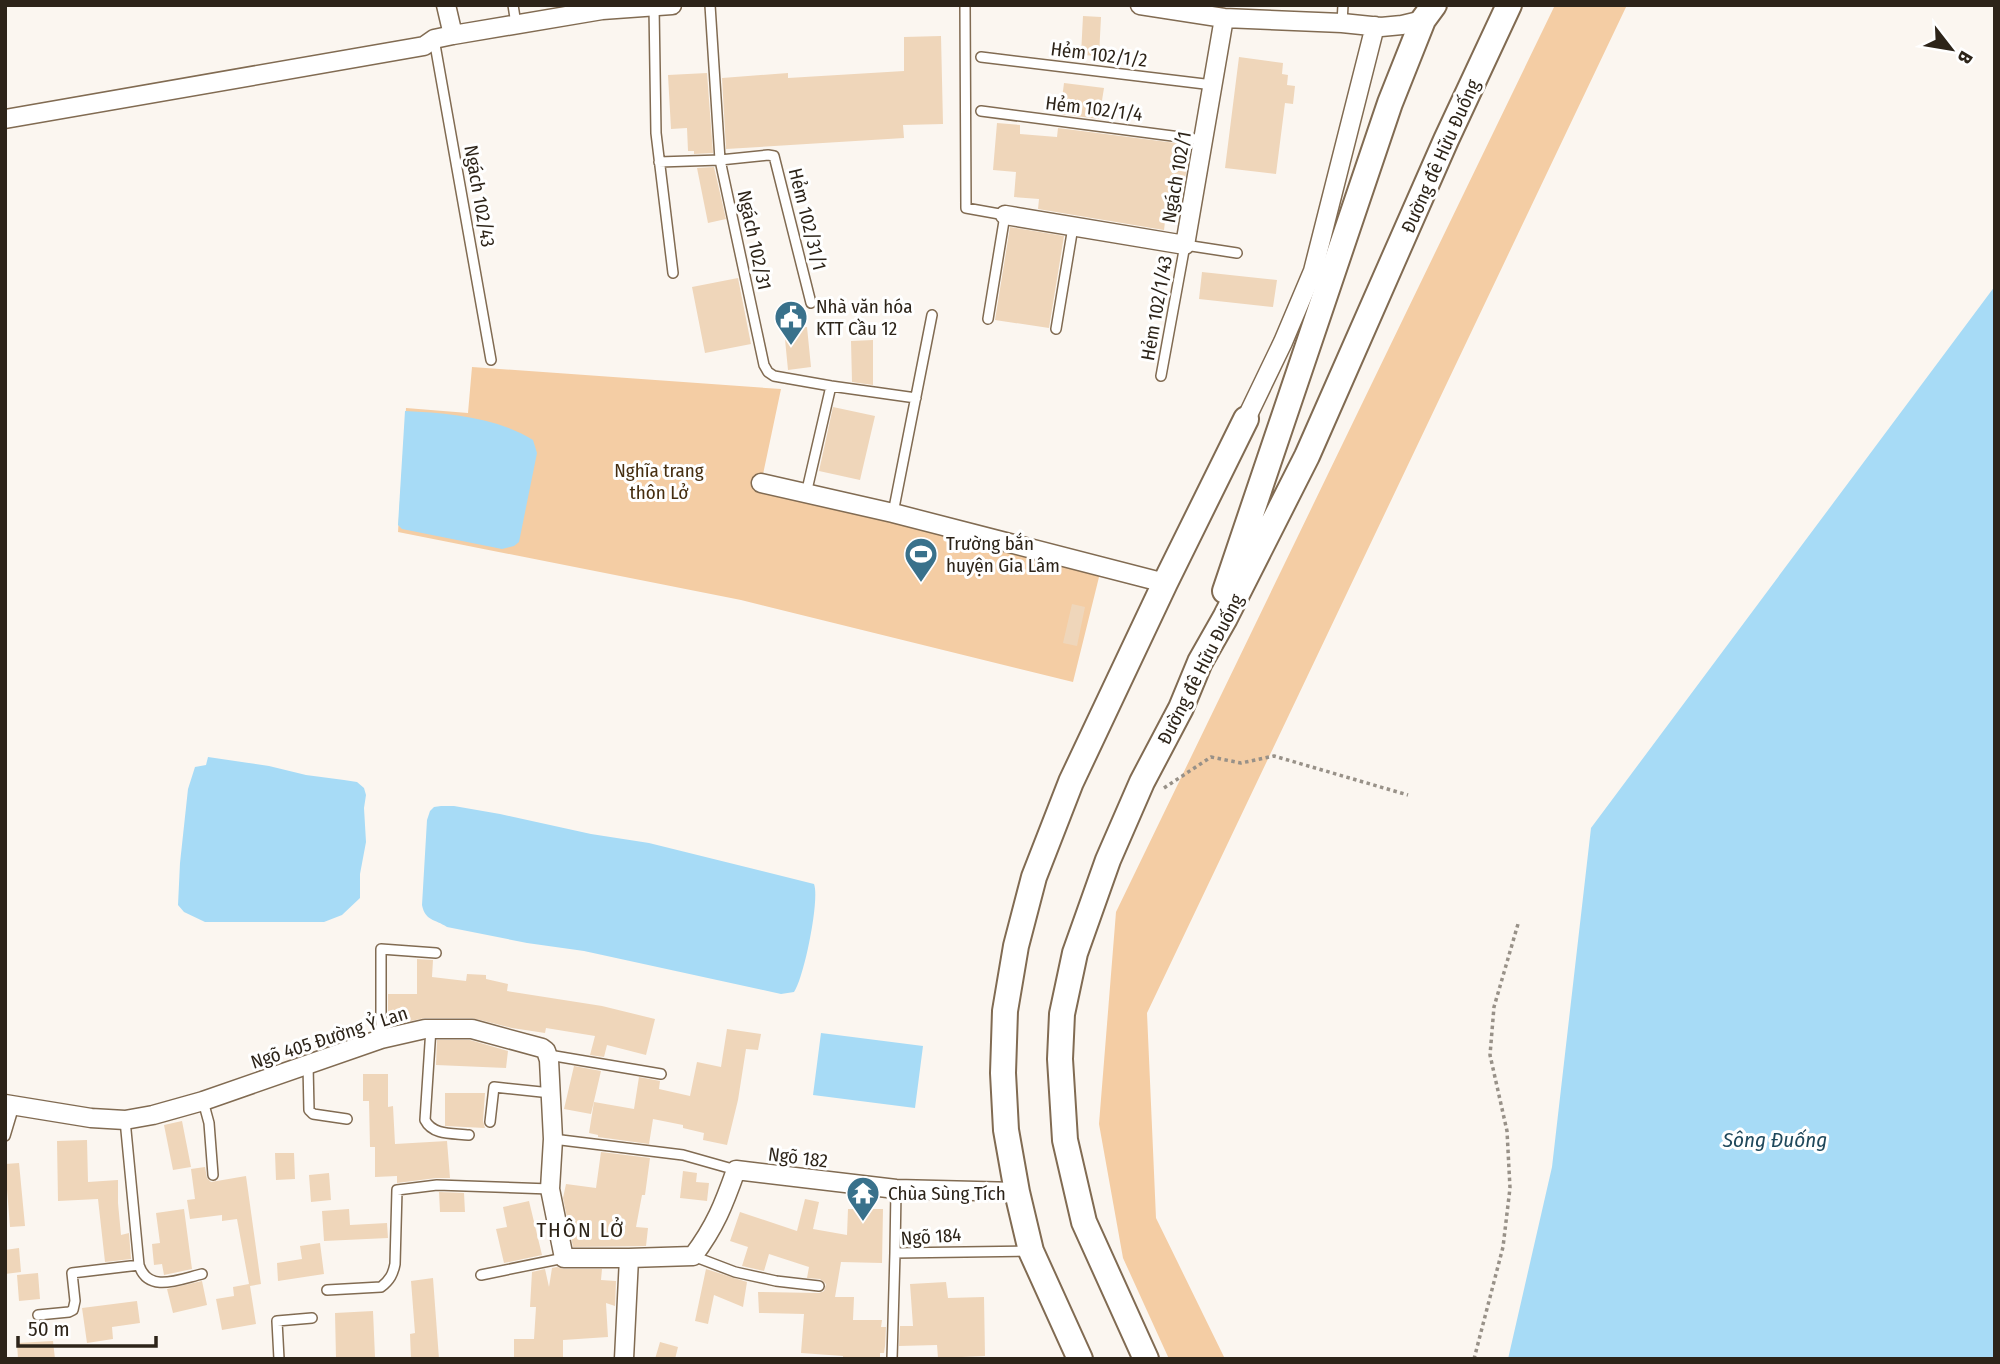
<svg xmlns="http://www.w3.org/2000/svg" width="2000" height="1364" viewBox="0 0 2000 1364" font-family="'Fira Sans Condensed',sans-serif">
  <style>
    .green { fill: #f4cda4 }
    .water { fill: #a7dbf6 }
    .building { fill: #efd6ba }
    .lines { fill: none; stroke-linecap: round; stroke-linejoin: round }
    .lane-casing { stroke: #816b52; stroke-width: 12 }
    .street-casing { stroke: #816b52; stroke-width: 21 }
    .secondary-casing { stroke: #816b52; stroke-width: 28 }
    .path { stroke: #989188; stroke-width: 3.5; stroke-dasharray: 3.5 3.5; stroke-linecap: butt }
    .lane { stroke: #fff; stroke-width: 9 }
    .street { stroke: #fff; stroke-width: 18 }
    .secondary { stroke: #fff; stroke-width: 24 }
    .labels { text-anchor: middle; stroke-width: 6; stroke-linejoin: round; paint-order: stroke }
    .street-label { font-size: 19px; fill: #2d2419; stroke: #fff }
    .poi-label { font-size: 19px; fill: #2d2419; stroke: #fff; text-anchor: start }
    .park-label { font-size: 19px; fill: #462e10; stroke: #fff }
    .water-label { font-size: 21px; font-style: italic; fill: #1f485b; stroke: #fff }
    .neighbourhood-label { font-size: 21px; letter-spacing: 2px; fill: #2d2419; stroke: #fff }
  </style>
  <rect width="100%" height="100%" fill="#fbf6f0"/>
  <path class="green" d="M 1555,5 L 1627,5 L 1147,1013 L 1156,1218 L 1225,1359 L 1169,1359 L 1123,1258 L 1099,1124 L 1116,912 Z
    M 472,367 L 781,389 L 762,479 L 1101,569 L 1073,682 L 741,600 L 398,532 L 406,408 L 468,413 Z"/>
  <path class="water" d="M 1995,286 L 1995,1359 L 1508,1359 L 1552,1167 L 1591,828 Z
    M 405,411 C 447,413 496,417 533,440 L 537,453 L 519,542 L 514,546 L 502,549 L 402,529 L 398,525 Z
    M 208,757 L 269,766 L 306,775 L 344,780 L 357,782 L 364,788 L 366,795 L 364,808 L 366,842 L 360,874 L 360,898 L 342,915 L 324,922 L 205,922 L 184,912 L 178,905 L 180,863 L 188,789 L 195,767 L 206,765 Z
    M 441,806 L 454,806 L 500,814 L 591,834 L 649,843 L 814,884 C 820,899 804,978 794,992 L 781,994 L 772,992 L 584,951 L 527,943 L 447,927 C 435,919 425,921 422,905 L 427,820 L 430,811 L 434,807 Z
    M 821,1033 L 923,1046 L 915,1108 L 813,1095 Z"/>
  <path class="building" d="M 1083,16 L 1101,17 L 1099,56 L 1081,55 Z
    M 941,36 L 943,124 L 903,125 L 904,138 L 726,149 L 722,78 L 788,73 L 788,78 L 904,71 L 904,37 Z
    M 1239,57 L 1283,63 L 1282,74 L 1288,75 L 1287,85 L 1295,86 L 1293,104 L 1285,103 L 1276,174 L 1225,168 Z
    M 707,73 L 713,153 L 694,154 L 694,151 L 688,151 L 687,128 L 671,129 L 668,75 Z
    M 1064,83 L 1104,88 L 1099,119 L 1060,114 Z
    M 997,123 L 1020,125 L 1020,134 L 1057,137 L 1058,128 L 1191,145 L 1183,190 L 1169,188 L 1164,230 L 1038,209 L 1039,199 L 1014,197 L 1016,172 L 993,170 Z
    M 714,167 L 726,219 L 708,223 L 697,168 Z
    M 1010,227 L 1064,236 L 1049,328 L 995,320 Z
    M 1202,272 L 1277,280 L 1273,307 L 1199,299 Z
    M 738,278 L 751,344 L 705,353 L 692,287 Z
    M 807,327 L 811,367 L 788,370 L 784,329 Z
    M 873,340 L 873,385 L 852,382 L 851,341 Z
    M 833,407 L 875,416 L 860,480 L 819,471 Z
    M 1072,604 L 1085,607 L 1077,646 L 1063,643 Z
    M 417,959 L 433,960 L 432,977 L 466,981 L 467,974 L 486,975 L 486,979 L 508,984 L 507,991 L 602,1006 L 655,1019 L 646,1055 L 607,1045 L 604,1057 L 590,1055 L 595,1036 L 546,1028 L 545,1033 L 512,1028 L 472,1018 L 425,1018 L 388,1026 L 388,994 L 417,994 Z
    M 727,1029 L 761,1034 L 758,1050 L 746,1049 L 738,1100 L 727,1145 L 703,1140 L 704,1133 L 683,1128 L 683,1125 L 653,1119 L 649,1144 L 598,1137 L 598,1135 L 589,1133 L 594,1102 L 634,1109 L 639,1077 L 660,1081 L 659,1089 L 690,1096 L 697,1062 L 721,1067 Z
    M 437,1040 L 470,1040 L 508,1051 L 506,1068 L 436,1065 Z
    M 574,1066 L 601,1071 L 591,1114 L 564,1109 Z
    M 363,1074 L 388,1074 L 388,1107 L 393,1106 L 395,1144 L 447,1141 L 450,1178 L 436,1178 L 397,1183 L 397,1176 L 375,1177 L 375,1147 L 370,1147 L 369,1101 L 363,1101 Z
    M 445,1093 L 485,1093 L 483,1121 L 485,1128 L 445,1126 Z
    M 182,1121 L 191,1167 L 173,1170 L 164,1125 Z
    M 87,1140 L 88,1182 L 118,1180 L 118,1203 L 121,1235 L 129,1233 L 131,1259 L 105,1262 L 98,1199 L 58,1201 L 57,1141 Z
    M 601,1152 L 650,1158 L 645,1195 L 642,1195 L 636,1227 L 648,1228 L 646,1246 L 573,1247 L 563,1198 L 566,1184 L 596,1188 Z
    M 275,1153 L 294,1153 L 295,1179 L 276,1180 Z
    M 19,1163 L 25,1226 L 10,1227 L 5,1164 Z
    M 205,1167 L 207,1178 L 211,1182 L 246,1176 L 261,1284 L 250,1286 L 256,1324 L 222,1330 L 216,1299 L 234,1296 L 233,1287 L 249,1284 L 237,1219 L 222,1221 L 222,1215 L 190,1219 L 187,1200 L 195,1199 L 191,1169 Z
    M 683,1171 L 697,1173 L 696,1182 L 709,1183 L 707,1201 L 680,1198 Z
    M 329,1173 L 331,1200 L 311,1202 L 309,1175 Z
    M 439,1192 L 464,1193 L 465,1212 L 440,1212 Z
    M 805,1199 L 819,1202 L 813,1229 L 847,1235 L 848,1209 L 883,1209 L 882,1263 L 841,1262 L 835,1297 L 854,1297 L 853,1320 L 882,1320 L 881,1327 L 886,1327 L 885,1346 L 884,1353 L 880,1353 L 880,1359 L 843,1359 L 843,1356 L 801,1353 L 804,1314 L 759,1313 L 758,1292 L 819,1293 L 824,1291 L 826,1284 L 820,1279 L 807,1278 L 809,1267 L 769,1254 L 764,1271 L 742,1266 L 748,1247 L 730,1241 L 740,1212 L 797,1231 Z
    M 529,1201 L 542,1255 L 504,1263 L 496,1229 L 507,1227 L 503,1207 Z
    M 184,1209 L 192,1269 L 164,1275 L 162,1264 L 154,1265 L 152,1244 L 160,1243 L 156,1213 Z
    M 349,1209 L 350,1225 L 387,1223 L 388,1238 L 324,1241 L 322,1211 Z
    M 320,1243 L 324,1274 L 278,1281 L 277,1263 L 302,1259 L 300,1246 Z
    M 19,1248 L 21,1272 L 5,1274 L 5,1250 Z
    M 557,1267 L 564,1269 L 602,1269 L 601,1280 L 616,1281 L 615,1306 L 606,1303 L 608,1337 L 563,1340 L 563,1359 L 514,1359 L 514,1339 L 534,1339 L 536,1307 L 530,1307 L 532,1272 L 545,1269 L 549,1287 L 552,1268 Z
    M 706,1269 L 747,1282 L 743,1307 L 714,1295 L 708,1324 L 695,1321 Z
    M 38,1273 L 40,1299 L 19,1301 L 17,1275 Z
    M 433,1278 L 439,1359 L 411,1359 L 410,1334 L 415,1333 L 411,1281 Z
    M 202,1281 L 207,1305 L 173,1313 L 167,1289 Z
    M 946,1282 L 948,1298 L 984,1297 L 985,1356 L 938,1358 L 937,1345 L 899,1346 L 900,1326 L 913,1326 L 910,1284 Z
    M 137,1301 L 140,1323 L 112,1327 L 113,1339 L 87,1343 L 82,1308 Z
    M 373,1311 L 375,1357 L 336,1358 L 335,1313 Z
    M 53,1341 L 55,1359 L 18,1359 L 17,1343 Z
    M 660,1342 L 678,1347 L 675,1359 L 655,1359 Z"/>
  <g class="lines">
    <defs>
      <path id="lane" d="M 513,5 L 516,24
        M 710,5 L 720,160 L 764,365 L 768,372 L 774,376 L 831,386 L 916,398
        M 965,5 L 966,208 L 1005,215 L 988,319
        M 654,6 L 656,133 L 673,273
        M 1342,23 L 1343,5
        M 434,39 L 491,360
        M 981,57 L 1213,85
        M 981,111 L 1203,140
        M 659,162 L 720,160 L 768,155 L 774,156 L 811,303
        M 1056,329 L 1073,227
        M 1161,376 L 1185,245 L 1237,253
        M 806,494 L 831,386
        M 893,513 L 932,315
        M 431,1028 L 425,1120 C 433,1136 454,1133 469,1135
        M 381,1039 L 381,949 L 436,953
        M 549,1055 L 661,1074
        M 308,1065 L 309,1110 L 313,1114 L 347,1119
        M 203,1101 L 209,1123 L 213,1175
        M 125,1120 L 139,1265 C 148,1294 180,1279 202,1274
        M 490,1122 L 494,1087 L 551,1093
        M 5,1136 L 14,1106
        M 553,1139 L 683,1155 L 736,1170
        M 895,1253 L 896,1189
        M 693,1256 L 735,1272 L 776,1281 L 819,1286
        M 481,1275 L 564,1258
        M 327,1290 L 381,1287 C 390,1280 393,1274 395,1264 L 397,1190 L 437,1185 L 550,1189
        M 38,1315 L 69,1312 L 73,1310 L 75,1301 L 72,1273 L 139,1265
        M 279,1359 L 277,1321 L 312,1318
        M 892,1359 L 895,1253 L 1029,1251"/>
      <path id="street" d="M 446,5 L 453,35
        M 1140,5 L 1224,18 L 1342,23 L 1381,27 L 1402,25 L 1423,20 L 1426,12
        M 5,119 L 424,46 L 434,39 L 453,35 L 602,10 L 672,5
        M 1005,215 L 1185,245 L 1224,18
        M 1246,419 L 1283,342 L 1313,271 L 1375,26
        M 761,483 L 893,513 L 1165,583
        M 5,1104 L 91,1118 L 125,1120 L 153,1115 L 203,1101 L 381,1039 L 425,1029 L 472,1029 L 542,1048 L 546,1051 L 549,1060 L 553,1139 L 550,1189 L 564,1258 L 629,1258 L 624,1359
        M 629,1258 L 693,1256 C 715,1227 724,1204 736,1170 L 896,1189 L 1017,1192"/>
      <path id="secondary" d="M 1225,591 L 1390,103 L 1423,20 L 1434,5
        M 1080,1359 L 1031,1251 L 1017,1192 L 1006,1130 L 1003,1073 L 1005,1011 L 1016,946 L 1034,877 L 1071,782 L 1165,583 L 1246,419
        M 1146,1359 L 1084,1222 L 1065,1140 L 1060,1059 L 1062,1014 L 1075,953 L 1108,860 L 1142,782 L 1181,708 L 1200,662 L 1225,618 L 1307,456 L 1446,140 L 1509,5"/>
    </defs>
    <use href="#lane" class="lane-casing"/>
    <use href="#street" class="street-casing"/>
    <use href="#secondary" class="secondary-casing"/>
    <path class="path" d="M 1164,788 L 1211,757 L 1241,763 L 1274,756 L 1408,795
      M 1474,1359 L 1503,1247 L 1510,1188 L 1507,1131 L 1490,1055 L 1494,1007 L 1518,924"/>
    <use href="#lane" class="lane"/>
    <use href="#street" class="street"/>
    <use href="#secondary" class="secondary"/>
  </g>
  <defs>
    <symbol id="civic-pin" viewBox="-11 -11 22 30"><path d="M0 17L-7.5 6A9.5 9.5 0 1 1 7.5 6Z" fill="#39718b" stroke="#fff"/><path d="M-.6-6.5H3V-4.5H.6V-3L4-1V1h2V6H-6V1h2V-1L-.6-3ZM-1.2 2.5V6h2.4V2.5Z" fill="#fff"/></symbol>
    <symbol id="stadium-pin" viewBox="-11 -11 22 30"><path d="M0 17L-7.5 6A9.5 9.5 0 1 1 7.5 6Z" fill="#39718b" stroke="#fff"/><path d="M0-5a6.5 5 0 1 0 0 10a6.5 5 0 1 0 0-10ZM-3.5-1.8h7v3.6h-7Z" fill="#fff"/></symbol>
    <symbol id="temple-pin" viewBox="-11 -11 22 30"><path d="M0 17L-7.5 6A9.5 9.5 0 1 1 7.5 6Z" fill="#39718b" stroke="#fff"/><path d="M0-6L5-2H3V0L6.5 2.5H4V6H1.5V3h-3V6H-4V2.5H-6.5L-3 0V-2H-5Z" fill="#fff"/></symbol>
  </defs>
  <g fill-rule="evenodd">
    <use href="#civic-pin" x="772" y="298" width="38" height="52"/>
    <use href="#stadium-pin" x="902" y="535" width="38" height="52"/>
    <use href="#temple-pin" x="844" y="1174" width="38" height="52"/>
  </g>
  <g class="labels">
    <g class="street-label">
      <text transform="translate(1099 54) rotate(7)" y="7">Hẻm 102/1/2</text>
      <text transform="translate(1094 108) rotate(7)" y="7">Hẻm 102/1/4</text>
      <text transform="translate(1440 156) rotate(-66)" y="7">Đường đê Hữu Đuống</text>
      <text transform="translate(1176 177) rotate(-80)" y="7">Ngách 102/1</text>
      <text transform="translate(480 196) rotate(80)" y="7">Ngách 102/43</text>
      <text transform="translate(808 219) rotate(76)" y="7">Hẻm 102/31/1</text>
      <text transform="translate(755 240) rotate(78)" y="7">Ngách 102/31</text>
      <text transform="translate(1156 308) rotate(-80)" y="7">Hẻm 102/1/43</text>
      <text transform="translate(1200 669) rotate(-63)" y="7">Đường đê Hữu Đuống</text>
      <text transform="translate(329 1037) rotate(-18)" y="7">Ngõ 405 Đường Ỷ Lan</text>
      <text transform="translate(798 1157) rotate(7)" y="7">Ngõ 182</text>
      <text transform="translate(931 1236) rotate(-4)" y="7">Ngõ 184</text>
    </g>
    <g class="poi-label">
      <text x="816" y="313">Nhà văn hóa<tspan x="816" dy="22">KTT Cầu 12</tspan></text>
      <text x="946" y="550">Trường bắn<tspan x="946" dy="22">huyện Gia Lâm</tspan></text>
      <text x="888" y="1200">Chùa Sùng Tích</text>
    </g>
    <g class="park-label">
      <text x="659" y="477">Nghĩa trang<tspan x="659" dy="22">thôn Lở</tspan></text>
    </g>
    <g class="water-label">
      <text x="1775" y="1147">Sông Đuống</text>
    </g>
    <g class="neighbourhood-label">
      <text x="581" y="1237">THÔN LỞ</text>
    </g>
  </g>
  <rect width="2000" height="1364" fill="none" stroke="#2d2419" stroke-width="14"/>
  <g transform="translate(1951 49) rotate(121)" stroke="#ffffff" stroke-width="5" paint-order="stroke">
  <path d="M0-5L12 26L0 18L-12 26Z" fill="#2d2419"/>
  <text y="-10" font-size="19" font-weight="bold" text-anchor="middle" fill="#2d2419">B</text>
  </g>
  <path d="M18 1336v10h138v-10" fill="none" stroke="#2d2419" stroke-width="3.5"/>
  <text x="28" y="1336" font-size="21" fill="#2d2419" stroke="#ffffff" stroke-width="5" paint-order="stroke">50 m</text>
</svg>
